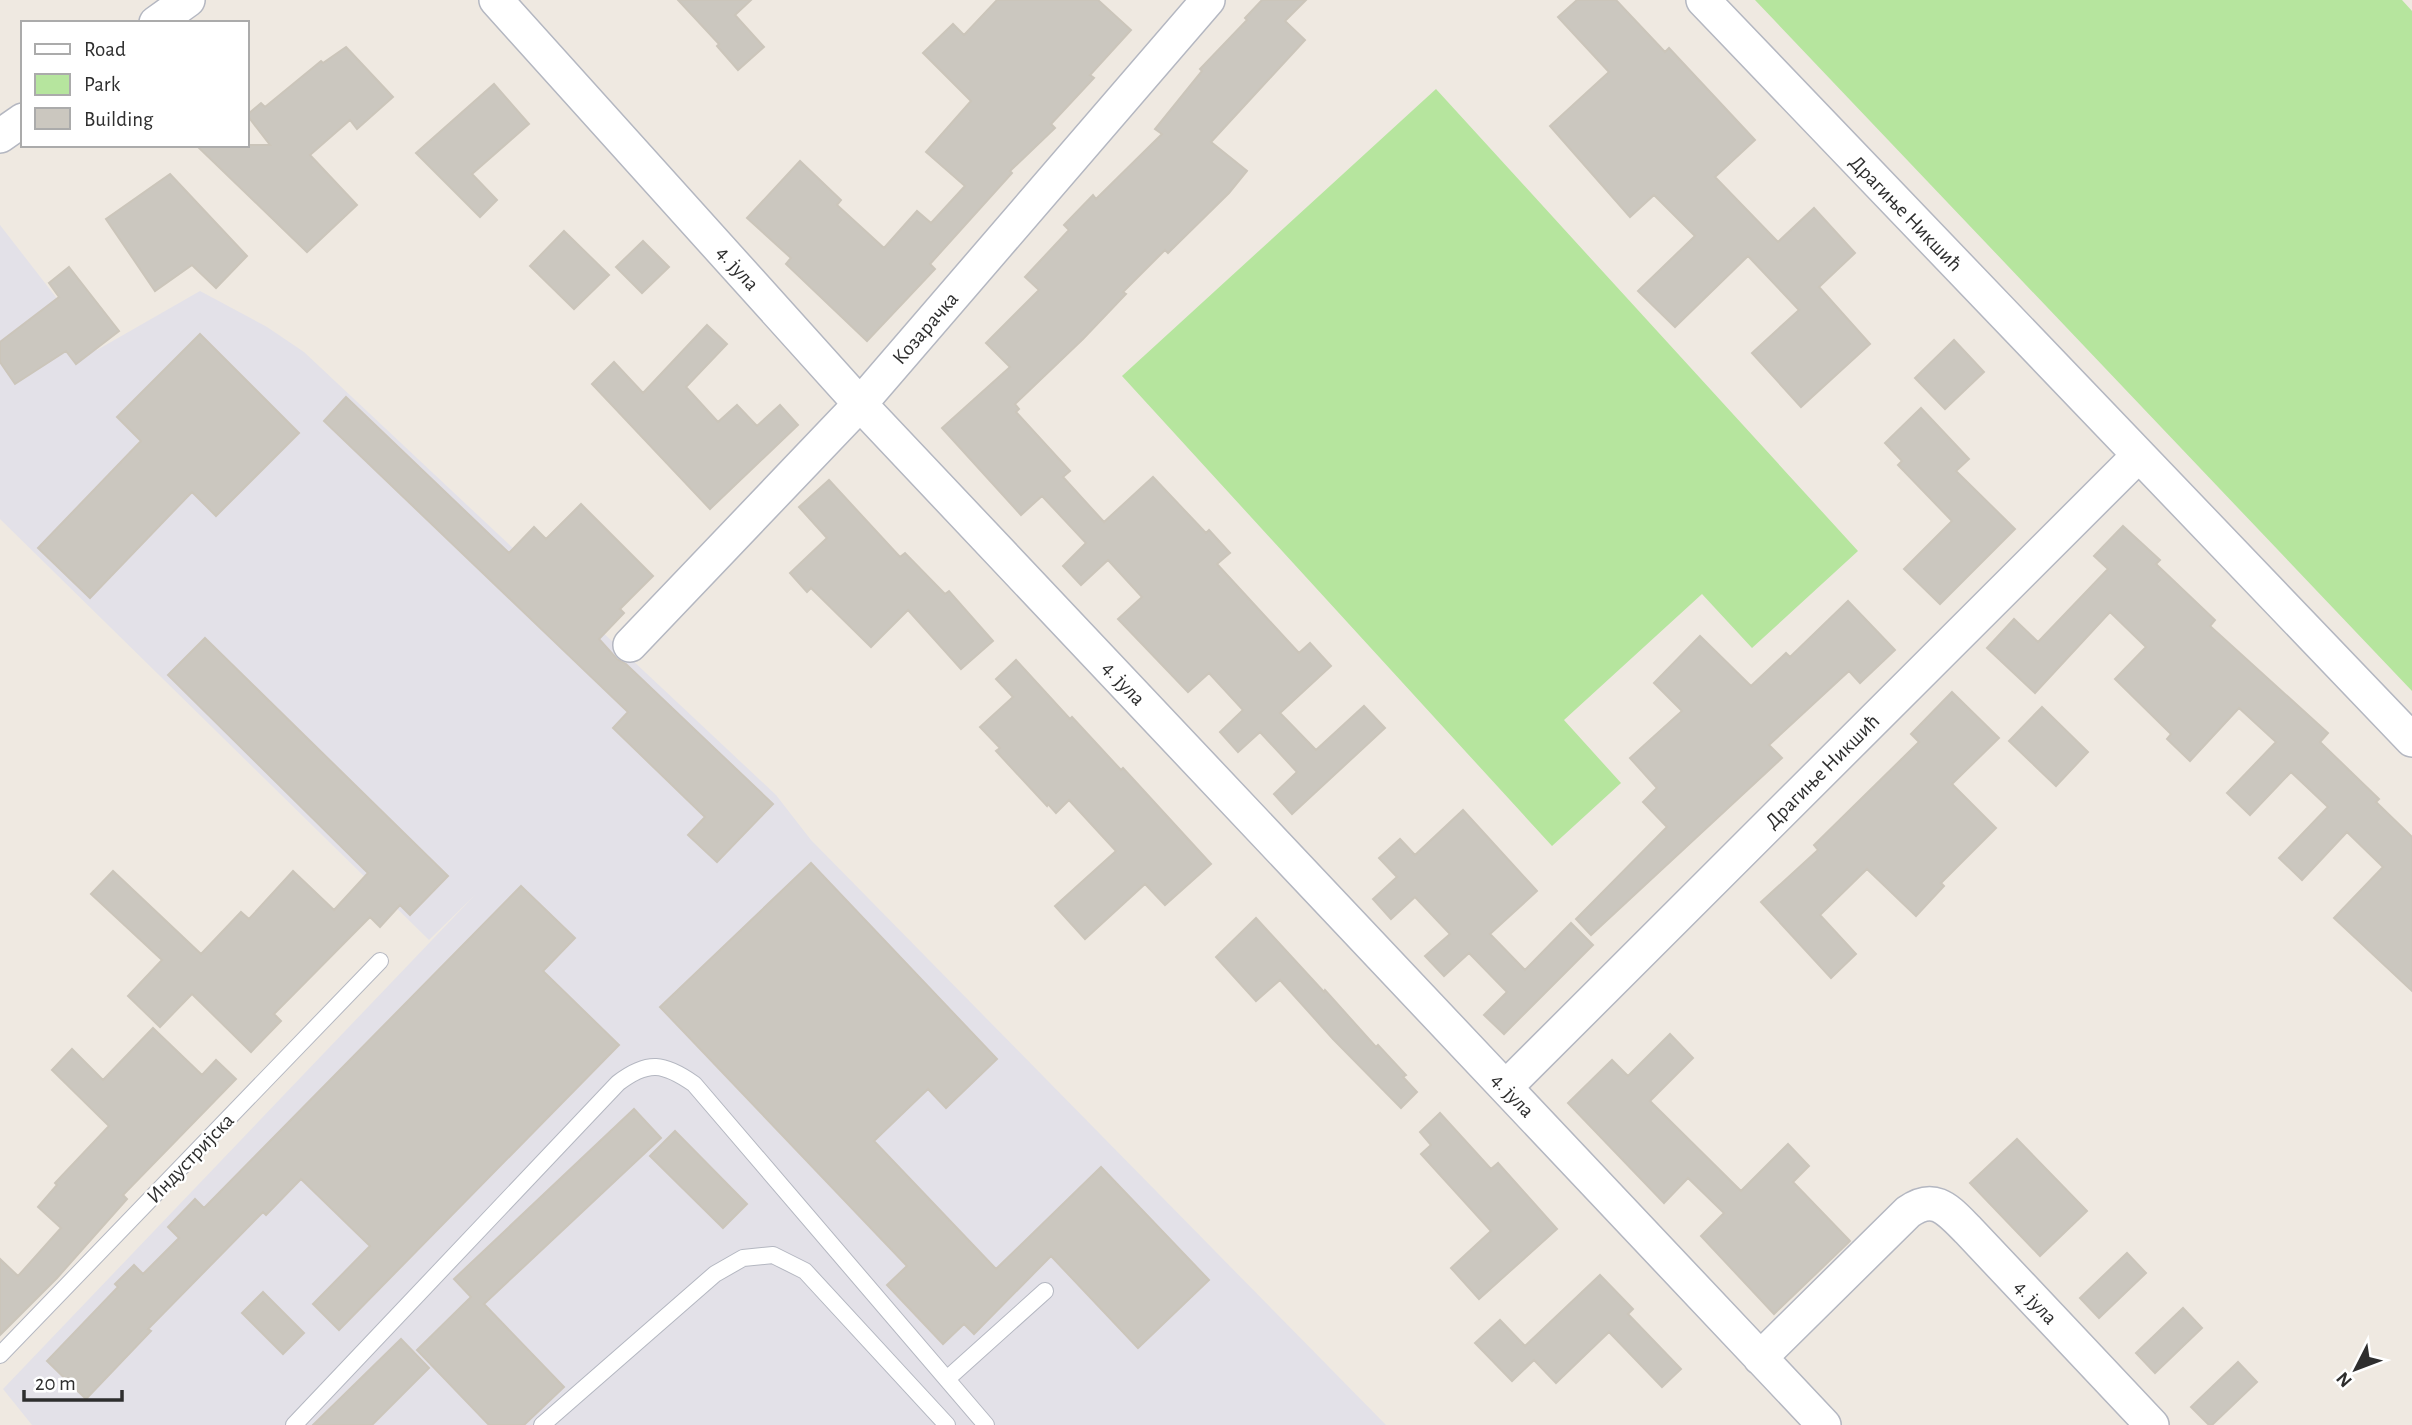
<svg xmlns="http://www.w3.org/2000/svg" width="2412" height="1425" viewBox="0 0 2412 1425" font-family="'Alegreya Sans',sans-serif">
  <style>
    .industrial { fill: #e3e1e8 }
    .green { fill: #b6e59e }
    .building { fill: #cbc7bf; stroke: #cbc5ba; stroke-width: 2 }
    .lines { fill: none; stroke-linecap: round; stroke-linejoin: round }
    .lane-casing { stroke: #b4b7c1; stroke-width: 18 }
    .street-casing { stroke: #b4b7c1; stroke-width: 36 }
    .lane { stroke: #fff; stroke-width: 16 }
    .street { stroke: #fff; stroke-width: 33 }
    .labels { text-anchor: middle; stroke-width: 5; stroke-linejoin: round; paint-order: stroke }
    .street-label { font-size: 21px; fill: #2e2e2e; stroke: #fff }
  </style>
  <rect width="100%" height="100%" fill="#efe9e1"/>
  <path class="industrial" d="M 0,225 L 97,350 L 200,291 L 267,327 L 304,352 L 776,795 L 811,840 L 1386,1425 L 32,1425 L 3,1389 L 475,895 L 429,940 L 0,519 Z"/>
  <path class="green" d="M 1755,0 L 2402,0 L 2412,11 L 2412,691 Z
    M 1436,89 L 1858,551 L 1752,648 L 1702,594 L 1564,720 L 1621,783 L 1552,846 L 1122,376 Z"/>
  <path class="building" d="M 678,0 L 751,0 L 735,15 L 764,47 L 738,70 L 717,46 L 719,44 Z
    M 997,0 L 1098,0 L 1131,30 L 1090,75 L 1094,78 L 1051,124 L 1055,128 L 1010,171 L 1012,173 L 930,264 L 935,269 L 867,341 L 786,264 L 791,258 L 747,218 L 800,161 L 841,200 L 837,205 L 884,248 L 917,211 L 931,223 L 965,186 L 926,152 L 971,101 L 923,53 L 953,24 L 964,35 Z
    M 1262,0 L 1306,0 L 1285,21 L 1305,40 L 1211,142 L 1247,171 L 1229,193 L 1168,253 L 1165,250 L 1123,292 L 1126,294 L 1083,339 L 1015,404 L 1019,409 L 1016,412 L 1070,471 L 1063,477 L 1104,522 L 1153,477 L 1206,533 L 1209,530 L 1230,553 L 1217,564 L 1299,653 L 1310,643 L 1331,666 L 1280,713 L 1316,750 L 1364,706 L 1385,728 L 1292,814 L 1274,794 L 1297,772 L 1260,732 L 1238,752 L 1220,732 L 1243,710 L 1209,673 L 1188,692 L 1118,619 L 1142,597 L 1108,560 L 1081,585 L 1063,566 L 1086,543 L 1042,496 L 1021,515 L 942,428 L 1010,367 L 986,343 L 1039,290 L 1025,277 L 1069,230 L 1064,225 L 1093,195 L 1096,199 L 1162,134 L 1155,129 L 1202,71 L 1200,69 L 1247,20 L 1245,18 Z
    M 1577,0 L 1616,0 L 1665,52 L 1669,48 L 1755,140 L 1715,177 L 1778,242 L 1814,208 L 1855,253 L 1819,287 L 1870,344 L 1801,407 L 1752,353 L 1799,310 L 1748,256 L 1675,327 L 1638,291 L 1695,236 L 1654,195 L 1630,217 L 1550,126 L 1609,72 L 1558,17 Z
    M 346,47 L 393,97 L 357,129 L 350,120 L 310,155 L 357,205 L 307,252 L 196,145 L 270,145 L 247,115 L 261,103 L 265,107 L 321,61 L 323,63 Z
    M 494,84 L 529,124 L 472,174 L 497,200 L 480,217 L 416,153 Z
    M 170,174 L 247,256 L 216,288 L 192,265 L 155,291 L 106,219 Z
    M 564,231 L 609,275 L 574,309 L 530,266 Z
    M 643,241 L 669,267 L 642,293 L 616,267 Z
    M 69,267 L 119,331 L 76,364 L 66,351 L 15,384 L 0,362 L 0,342 L 59,297 L 49,283 Z
    M 707,325 L 727,344 L 686,387 L 718,422 L 737,405 L 757,426 L 780,405 L 798,425 L 710,509 L 592,384 L 614,362 L 643,393 Z
    M 200,334 L 299,433 L 216,516 L 192,492 L 90,598 L 38,548 L 141,441 L 117,417 Z
    M 1954,340 L 1984,372 L 1945,409 L 1915,378 Z
    M 346,397 L 509,553 L 534,527 L 546,539 L 581,504 L 653,576 L 620,609 L 624,613 L 599,639 L 617,659 L 626,664 L 773,804 L 717,862 L 688,835 L 705,817 L 613,728 L 628,712 L 324,421 Z
    M 1921,408 L 1969,459 L 1956,471 L 2015,529 L 1940,604 L 1904,569 L 1952,521 L 1898,465 L 1902,461 L 1885,443 Z
    M 829,480 L 900,557 L 905,553 L 945,594 L 949,591 L 993,641 L 961,669 L 908,610 L 871,647 L 811,588 L 807,592 L 790,573 L 827,538 L 799,507 Z
    M 2123,526 L 2160,560 L 2156,564 L 2215,620 L 2210,626 L 2328,733 L 2320,742 L 2379,799 L 2376,802 L 2412,837 L 2412,991 L 2334,918 L 2383,867 L 2347,832 L 2302,880 L 2279,858 L 2328,807 L 2291,772 L 2250,815 L 2227,793 L 2276,742 L 2239,708 L 2190,761 L 2167,739 L 2171,734 L 2115,679 L 2146,647 L 2110,612 L 2035,693 L 1987,648 L 2014,619 L 2038,642 L 2108,569 L 2094,556 Z
    M 1848,601 L 1895,650 L 1860,683 L 1849,671 L 1769,745 L 1782,758 L 1591,935 L 1576,919 L 1667,827 L 1643,802 L 1657,788 L 1630,758 L 1682,711 L 1654,683 L 1700,636 L 1751,686 L 1786,653 L 1790,657 Z
    M 205,638 L 448,876 L 410,915 L 400,905 L 380,927 L 370,917 L 274,1014 L 281,1021 L 251,1052 L 192,994 L 160,1027 L 128,996 L 162,960 L 91,894 L 113,871 L 201,954 L 241,912 L 249,919 L 293,871 L 334,910 L 368,873 L 168,675 Z
    M 1016,660 L 1070,719 L 1072,717 L 1121,770 L 1123,768 L 1211,864 L 1165,905 L 1145,884 L 1085,939 L 1055,906 L 1116,851 L 1069,800 L 1056,813 L 1048,804 L 1047,806 L 996,751 L 1000,748 L 980,727 L 1013,697 L 996,679 Z
    M 1952,692 L 1999,738 L 1952,784 L 1996,828 L 1941,883 L 1944,886 L 1916,916 L 1867,869 L 1820,915 L 1856,954 L 1831,978 L 1761,902 L 1818,850 L 1814,845 L 1919,742 L 1911,734 Z
    M 2042,707 L 2088,752 L 2056,786 L 2009,741 Z
    M 1463,810 L 1537,891 L 1490,934 L 1525,970 L 1571,923 L 1593,945 L 1504,1034 L 1484,1015 L 1507,992 L 1469,953 L 1444,976 L 1425,956 L 1450,934 L 1415,897 L 1391,919 L 1373,899 L 1397,877 L 1379,858 L 1400,839 L 1415,855 Z
    M 811,863 L 997,1059 L 946,1108 L 928,1089 L 874,1141 L 996,1269 L 1101,1167 L 1209,1280 L 1138,1348 L 1051,1256 L 974,1334 L 964,1324 L 943,1344 L 887,1285 L 907,1266 L 660,1007 Z
    M 521,886 L 575,938 L 543,971 L 619,1045 L 339,1330 L 313,1304 L 370,1246 L 301,1179 L 266,1215 L 263,1212 L 148,1329 L 151,1331 L 86,1399 L 47,1361 L 118,1287 L 115,1284 L 134,1265 L 143,1274 L 179,1238 L 168,1227 L 195,1199 L 204,1208 Z
    M 1256,918 L 1324,992 L 1325,990 L 1376,1047 L 1378,1045 L 1406,1075 L 1403,1077 L 1417,1092 L 1401,1108 L 1333,1039 L 1280,980 L 1256,1001 L 1216,957 Z
    M 153,1028 L 202,1075 L 216,1060 L 236,1079 L 123,1195 L 127,1199 L 57,1278 L 0,1335 L 0,1259 L 18,1276 L 61,1228 L 38,1207 L 57,1185 L 55,1183 L 109,1126 L 52,1070 L 72,1049 L 103,1080 Z
    M 1670,1034 L 1693,1058 L 1650,1101 L 1741,1191 L 1788,1144 L 1809,1166 L 1793,1182 L 1850,1241 L 1774,1314 L 1701,1236 L 1724,1213 L 1688,1178 L 1664,1203 L 1568,1103 L 1612,1060 L 1628,1076 Z
    M 634,1109 L 661,1138 L 484,1304 L 564,1387 L 524,1425 L 489,1425 L 417,1350 L 471,1297 L 454,1279 Z
    M 1440,1113 L 1491,1169 L 1498,1163 L 1557,1229 L 1479,1299 L 1451,1268 L 1491,1231 L 1421,1154 L 1431,1145 L 1420,1132 Z
    M 675,1131 L 747,1204 L 723,1228 L 650,1156 Z
    M 2017,1139 L 2087,1211 L 2040,1256 L 1970,1183 Z
    M 2127,1253 L 2146,1273 L 2099,1318 L 2080,1298 Z
    M 1600,1275 L 1633,1309 L 1628,1314 L 1681,1369 L 1662,1387 L 1609,1332 L 1556,1383 L 1534,1360 L 1512,1381 L 1475,1343 L 1500,1320 L 1525,1346 Z
    M 263,1292 L 304,1333 L 283,1354 L 242,1313 Z
    M 2183,1308 L 2202,1328 L 2155,1373 L 2136,1353 Z
    M 401,1339 L 429,1368 L 372,1425 L 313,1425 Z
    M 2238,1362 L 2257,1382 L 2212,1425 L 2209,1425 L 2191,1407 Z"/>
  <g class="lines">
    <defs>
      <path id="lane" d="M 0,1355 L 380,961
        M 947,1379 L 1045,1291
        M 294,1425 L 618,1083 C 648,1060 664,1063 694,1084 L 986,1425
        M 542,1425 L 715,1274 L 743,1258 L 773,1255 L 805,1271 L 947,1425"/>
      <path id="street" d="M 496,0 L 860,404 L 1824,1425
        M 1703,0 L 2412,740
        M 156,23 L 188,0
        M 0,136 L 23,120
        M 630,645 L 860,404 L 1208,0
        M 1506,1087 L 2138,456
        M 1760,1358 L 1908,1212 C 1935,1193 1948,1210 1968,1230 L 2152,1425"/>
    </defs>
    <use href="#lane" class="lane-casing"/>
    <use href="#street" class="street-casing"/>
    <use href="#lane" class="lane"/>
    <use href="#street" class="street"/>
  </g>
  <g class="labels">
    <g class="street-label">
      <text transform="translate(1906 213) rotate(46)" y="7">Драгиње Никшић</text>
      <text transform="translate(738 268) rotate(48)" y="7">4. јула</text>
      <text transform="translate(925 328) rotate(-49)" y="7">Козарачка</text>
      <text transform="translate(1124 683) rotate(47)" y="7">4. јула</text>
      <text transform="translate(1822 771) rotate(-45)" y="7">Драгиње Никшић</text>
      <text transform="translate(1513 1095) rotate(47)" y="7">4. јула</text>
      <text transform="translate(190 1158) rotate(-46)" y="7">Индустријска</text>
      <text transform="translate(2036 1302) rotate(47)" y="7">4. јула</text>
    </g>
  </g>
  <rect x="21" y="21" width="228" height="126" fill="#ffffff" stroke="#ababab" stroke-width="2"/>
  <rect x="35" y="44" width="35" height="10" fill="#ffffff" stroke="#ababab" stroke-width="2"/>
  <text x="84" y="56" font-size="21" fill="#2e2e2e">Road</text>
  <rect x="35" y="74" width="35" height="21" fill="#b6e59e" stroke="#ababab" stroke-width="2"/>
  <text x="84" y="91" font-size="21" fill="#2e2e2e">Park</text>
  <rect x="35" y="108" width="35" height="21" fill="#cbc7bf" stroke="#ababab" stroke-width="2"/>
  <text x="84" y="126" font-size="21" fill="#2e2e2e">Building</text>
  <g transform="translate(2356 1369) rotate(228)" stroke="#ffffff" stroke-width="5" paint-order="stroke">
  <path d="M0-5L12 26L0 18L-12 26Z" fill="#2e2e2e"/>
  <text y="-10" font-size="19" font-weight="bold" text-anchor="middle" fill="#2e2e2e">N</text>
  </g>
  <path d="M24 1390v10h98v-10" fill="none" stroke="#2e2e2e" stroke-width="3.5"/>
  <text x="35" y="1390" font-size="21" fill="#2e2e2e" stroke="#ffffff" stroke-width="5" paint-order="stroke">20 m</text>
</svg>
